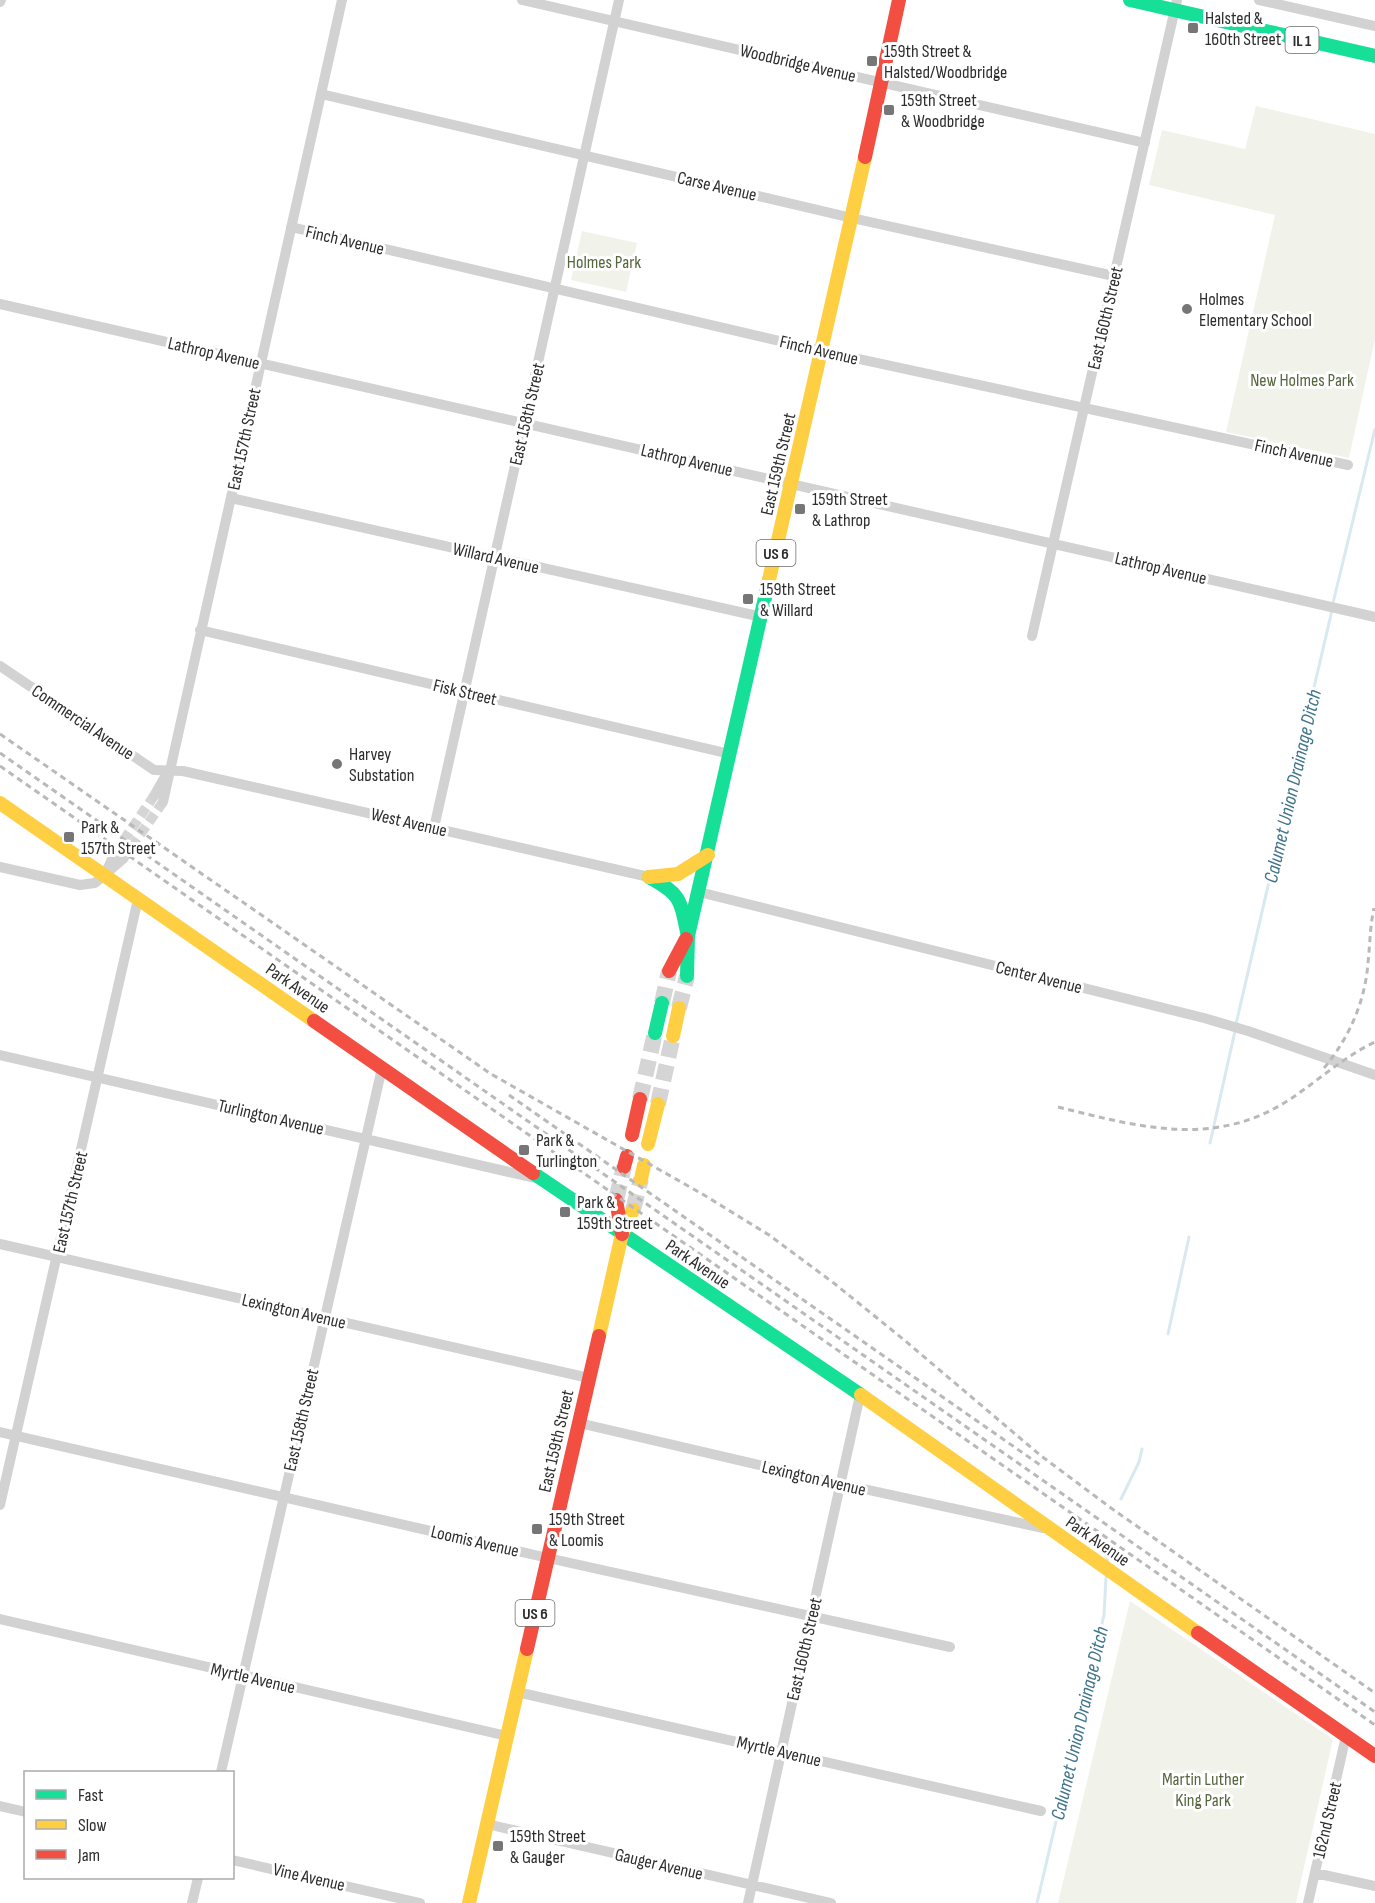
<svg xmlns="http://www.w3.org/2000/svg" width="1375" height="1903" viewBox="0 0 1375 1903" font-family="'Sofia Sans Condensed',sans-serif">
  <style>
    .green { fill: #f1f3eb }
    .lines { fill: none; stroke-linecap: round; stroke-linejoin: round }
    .stream { stroke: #d8e9f0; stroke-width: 3 }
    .street-tunnel { stroke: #d5d5d5; stroke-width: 10; stroke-dasharray: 10 5; stroke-linecap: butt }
    .primary-tunnel { stroke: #d5d5d5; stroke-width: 16; stroke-dasharray: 16 8; stroke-linecap: butt }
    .street { stroke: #d2d2d2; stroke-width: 10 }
    .fast { stroke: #16e098; stroke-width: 14 }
    .slow { stroke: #ffcf43; stroke-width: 14 }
    .jam { stroke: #f24e42; stroke-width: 14 }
    .rail { stroke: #b9b9b9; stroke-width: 3; stroke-dasharray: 6 4.5; stroke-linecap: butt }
    .poi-dot { fill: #767676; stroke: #fff; stroke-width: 2 }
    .labels { text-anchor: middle; stroke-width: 6; stroke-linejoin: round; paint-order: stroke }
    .shield { fill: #fff; stroke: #6c6c6c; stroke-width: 1.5 }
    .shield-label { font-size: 16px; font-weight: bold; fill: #2d2d2d }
    .poi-label { font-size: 18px; fill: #2d2d2d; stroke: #fff; text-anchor: start }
    .street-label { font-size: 18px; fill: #2d2d2d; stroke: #fff }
    .park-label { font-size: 18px; fill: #54673d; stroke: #fff }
    .water-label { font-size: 20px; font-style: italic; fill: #3f758b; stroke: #fff }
  </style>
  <rect width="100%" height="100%" fill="#fff"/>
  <path class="green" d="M 1256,106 L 1375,134 L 1375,339 L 1349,458 L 1226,432 L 1275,215 L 1149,185 L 1162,130 L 1245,149 Z
    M 582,231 L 637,243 L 626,292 L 571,280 Z
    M 1130,1601 L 1333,1739 L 1296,1903 L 1058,1903 Z"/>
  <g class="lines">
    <path class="stream" d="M 1333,603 L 1375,429
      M 1236,1024 L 1332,610
      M 1210,1143 L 1235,1031
      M 1168,1334 L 1189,1237
      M 1121,1499 L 1139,1462 L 1142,1449
      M 1107,1564 L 1108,1542
      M 1037,1903 L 1104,1615 L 1106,1577"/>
    <path class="street-tunnel" d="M 115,853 L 154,796
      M 123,859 L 163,802"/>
    <path class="primary-tunnel" d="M 662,1003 L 669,971
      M 679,1008 L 687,976
      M 640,1099 L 655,1033
      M 658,1104 L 673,1036
      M 616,1200 L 624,1167
      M 633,1210 L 641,1179"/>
    <path class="street" d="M 522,0 L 1145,143
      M 1259,0 L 1375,26
      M 0,2 L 1,0
      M 321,94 L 852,218 L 1114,276
      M 291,227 L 822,351 L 1348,465
      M 0,304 L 1375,617
      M 231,498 L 762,617
      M 200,630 L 730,754
      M 1032,636 L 1177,0
      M 0,666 L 154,770 L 183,771 L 649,877
      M 154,796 L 166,775
      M 163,802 L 342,0
      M 434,828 L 619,0
      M 0,867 L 80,885 L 95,883 L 123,859
      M 107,870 L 115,853
      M 699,892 L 1204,1018 L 1248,1031 L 1375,1075
      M 0,1055 L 535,1178
      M 0,1244 L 589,1378
      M 579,1423 L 841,1484 L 1043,1528
      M 0,1432 L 548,1558 L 950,1647
      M 0,1505 L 138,899
      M 0,1619 L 507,1736
      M 517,1692 L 1041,1811
      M 221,1772 L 382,1068
      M 0,1806 L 26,1812
      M 487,1824 L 831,1903
      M 232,1860 L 420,1903
      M 1315,1873 L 1375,1886
      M 192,1903 L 198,1878
      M 748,1903 L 860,1395
      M 1308,1903 L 1346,1736"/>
    <path class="fast" d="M 1130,0 L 1375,56
      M 649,877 C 680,894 680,898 687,932
      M 687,976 L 688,936 L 769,580
      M 655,1033 L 662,1003
      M 533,1173 L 861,1395"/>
    <path class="slow" d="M 769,580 L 865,157
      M 0,803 L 314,1021
      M 649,877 L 678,874 L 708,855
      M 673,1036 L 679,1008
      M 648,1144 L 658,1104
      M 641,1179 L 644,1165
      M 599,1336 L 622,1234 L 633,1210
      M 861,1395 L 1198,1633
      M 469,1903 L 527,1649"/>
    <path class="jam" d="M 865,157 L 899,0
      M 669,971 L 686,939
      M 314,1021 L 533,1173
      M 632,1135 L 640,1099
      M 624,1167 L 627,1156
      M 616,1200 L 622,1234
      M 1198,1633 L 1375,1756
      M 527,1649 L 599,1336"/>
    <path class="rail" d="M 0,734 L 491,1074 L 704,1195 L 769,1235 L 835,1284 L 903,1339 L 1040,1455 L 1111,1508 L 1375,1693
      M 0,753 L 1375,1712
      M 0,766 L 1375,1725
      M 1324,1068 C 1349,1038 1365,1002 1368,963 C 1370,944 1370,926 1374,908
      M 509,1095 L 1043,1467
      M 1058,1107 C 1135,1126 1211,1148 1284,1103 C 1315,1084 1341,1058 1375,1042"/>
  </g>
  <g class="poi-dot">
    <rect x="1187" y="22" width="12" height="12" rx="3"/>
    <rect x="866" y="55" width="12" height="12" rx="3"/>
    <rect x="883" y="104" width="12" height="12" rx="3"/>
    <circle cx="1187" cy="309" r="6"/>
    <rect x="794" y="503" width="12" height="12" rx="3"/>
    <rect x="742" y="593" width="12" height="12" rx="3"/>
    <circle cx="337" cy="764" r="6"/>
    <rect x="63" y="831" width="12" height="12" rx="3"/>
    <rect x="518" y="1144" width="12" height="12" rx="3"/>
    <rect x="559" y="1206" width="12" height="12" rx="3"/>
    <rect x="531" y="1523" width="12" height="12" rx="3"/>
    <rect x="492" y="1840" width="12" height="12" rx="3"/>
  </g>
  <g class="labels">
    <g class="shield">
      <rect x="1285.5" y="27" width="33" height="26" rx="4.5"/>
      <rect x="756.5" y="540" width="39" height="26" rx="4.5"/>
      <rect x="515.5" y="1600" width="39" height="26" rx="4.5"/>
    </g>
    <g class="shield-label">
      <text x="1302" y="46">IL 1</text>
      <text x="776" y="559">US 6</text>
      <text x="535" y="1619">US 6</text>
    </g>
    <g class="poi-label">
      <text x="1205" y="24">Halsted &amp;<tspan x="1205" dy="21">160th Street</tspan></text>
      <text x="884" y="57">159th Street &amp;<tspan x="884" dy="21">Halsted/Woodbridge</tspan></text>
      <text x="901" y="106">159th Street<tspan x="901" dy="21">&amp; Woodbridge</tspan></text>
      <text x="1199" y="305">Holmes<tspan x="1199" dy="21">Elementary School</tspan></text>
      <text x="812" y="505">159th Street<tspan x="812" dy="21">&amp; Lathrop</tspan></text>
      <text x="760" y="595">159th Street<tspan x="760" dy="21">&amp; Willard</tspan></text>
      <text x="349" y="760">Harvey<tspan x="349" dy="21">Substation</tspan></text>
      <text x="81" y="833">Park &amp;<tspan x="81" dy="21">157th Street</tspan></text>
      <text x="536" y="1146">Park &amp;<tspan x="536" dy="21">Turlington</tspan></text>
      <text x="577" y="1208">Park &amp;<tspan x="577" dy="21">159th Street</tspan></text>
      <text x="549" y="1525">159th Street<tspan x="549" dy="21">&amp; Loomis</tspan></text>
      <text x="510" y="1842">159th Street<tspan x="510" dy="21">&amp; Gauger</tspan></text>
    </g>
    <g class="street-label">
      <text transform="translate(798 63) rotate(13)" y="6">Woodbridge Avenue</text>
      <text transform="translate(717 186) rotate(13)" y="6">Carse Avenue</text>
      <text transform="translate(345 240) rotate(13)" y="6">Finch Avenue</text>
      <text transform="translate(1105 318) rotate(-77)" y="6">East 160th Street</text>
      <text transform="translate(819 350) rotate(13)" y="6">Finch Avenue</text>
      <text transform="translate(214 353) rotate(13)" y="6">Lathrop Avenue</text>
      <text transform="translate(527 414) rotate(-77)" y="6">East 158th Street</text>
      <text transform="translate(244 439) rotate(-78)" y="6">East 157th Street</text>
      <text transform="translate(1294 453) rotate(12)" y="6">Finch Avenue</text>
      <text transform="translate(687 460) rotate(13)" y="6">Lathrop Avenue</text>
      <text transform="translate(778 464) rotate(-77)" y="6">East 159th Street</text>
      <text transform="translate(496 558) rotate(13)" y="6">Willard Avenue</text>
      <text transform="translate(1161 568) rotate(13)" y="6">Lathrop Avenue</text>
      <text transform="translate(465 692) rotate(13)" y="6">Fisk Street</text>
      <text transform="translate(83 722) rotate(34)" y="6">Commercial Avenue</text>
      <text transform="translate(409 822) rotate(13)" y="6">West Avenue</text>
      <text transform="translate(1039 977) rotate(14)" y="6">Center Avenue</text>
      <text transform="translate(298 988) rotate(35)" y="6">Park Avenue</text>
      <text transform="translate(271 1117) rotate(13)" y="6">Turlington Avenue</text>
      <text transform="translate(70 1202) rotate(-77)" y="6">East 157th Street</text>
      <text transform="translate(698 1264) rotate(34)" y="6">Park Avenue</text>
      <text transform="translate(294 1311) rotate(13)" y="6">Lexington Avenue</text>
      <text transform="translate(301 1420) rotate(-77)" y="6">East 158th Street</text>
      <text transform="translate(556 1441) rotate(-77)" y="6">East 159th Street</text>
      <text transform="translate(814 1478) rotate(13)" y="6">Lexington Avenue</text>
      <text transform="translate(475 1541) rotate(13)" y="6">Loomis Avenue</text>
      <text transform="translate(1098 1541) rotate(35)" y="6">Park Avenue</text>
      <text transform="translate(804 1649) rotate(-77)" y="6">East 160th Street</text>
      <text transform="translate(253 1678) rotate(13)" y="6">Myrtle Avenue</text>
      <text transform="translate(779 1751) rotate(13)" y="6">Myrtle Avenue</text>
      <text transform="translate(1327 1820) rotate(-77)" y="6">162nd Street</text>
      <text transform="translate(659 1864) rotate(13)" y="6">Gauger Avenue</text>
      <text transform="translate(309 1877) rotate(13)" y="6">Vine Avenue</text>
    </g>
    <g class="park-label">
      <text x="604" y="268">Holmes Park</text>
      <text x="1302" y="386">New Holmes Park</text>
      <text x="1203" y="1785">Martin Luther<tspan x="1203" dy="21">King Park</tspan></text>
    </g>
    <g class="water-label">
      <text transform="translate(1292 786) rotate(-77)" y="7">Calumet Union Drainage Ditch</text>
      <text transform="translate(1079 1723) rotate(-77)" y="7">Calumet Union Drainage Ditch</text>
    </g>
  </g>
  <rect x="24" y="1771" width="210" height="108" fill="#ffffff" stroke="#ababab" stroke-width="1.5"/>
  <rect x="36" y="1790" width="30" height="9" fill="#16e098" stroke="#ababab" stroke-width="1.5"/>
  <text x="78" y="1801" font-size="18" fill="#2d2d2d">Fast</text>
  <rect x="36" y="1820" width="30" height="9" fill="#ffcf43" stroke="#ababab" stroke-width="1.5"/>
  <text x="78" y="1831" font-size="18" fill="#2d2d2d">Slow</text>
  <rect x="36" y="1850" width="30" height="9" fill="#f24e42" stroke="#ababab" stroke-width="1.5"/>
  <text x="78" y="1861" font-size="18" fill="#2d2d2d">Jam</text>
</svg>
